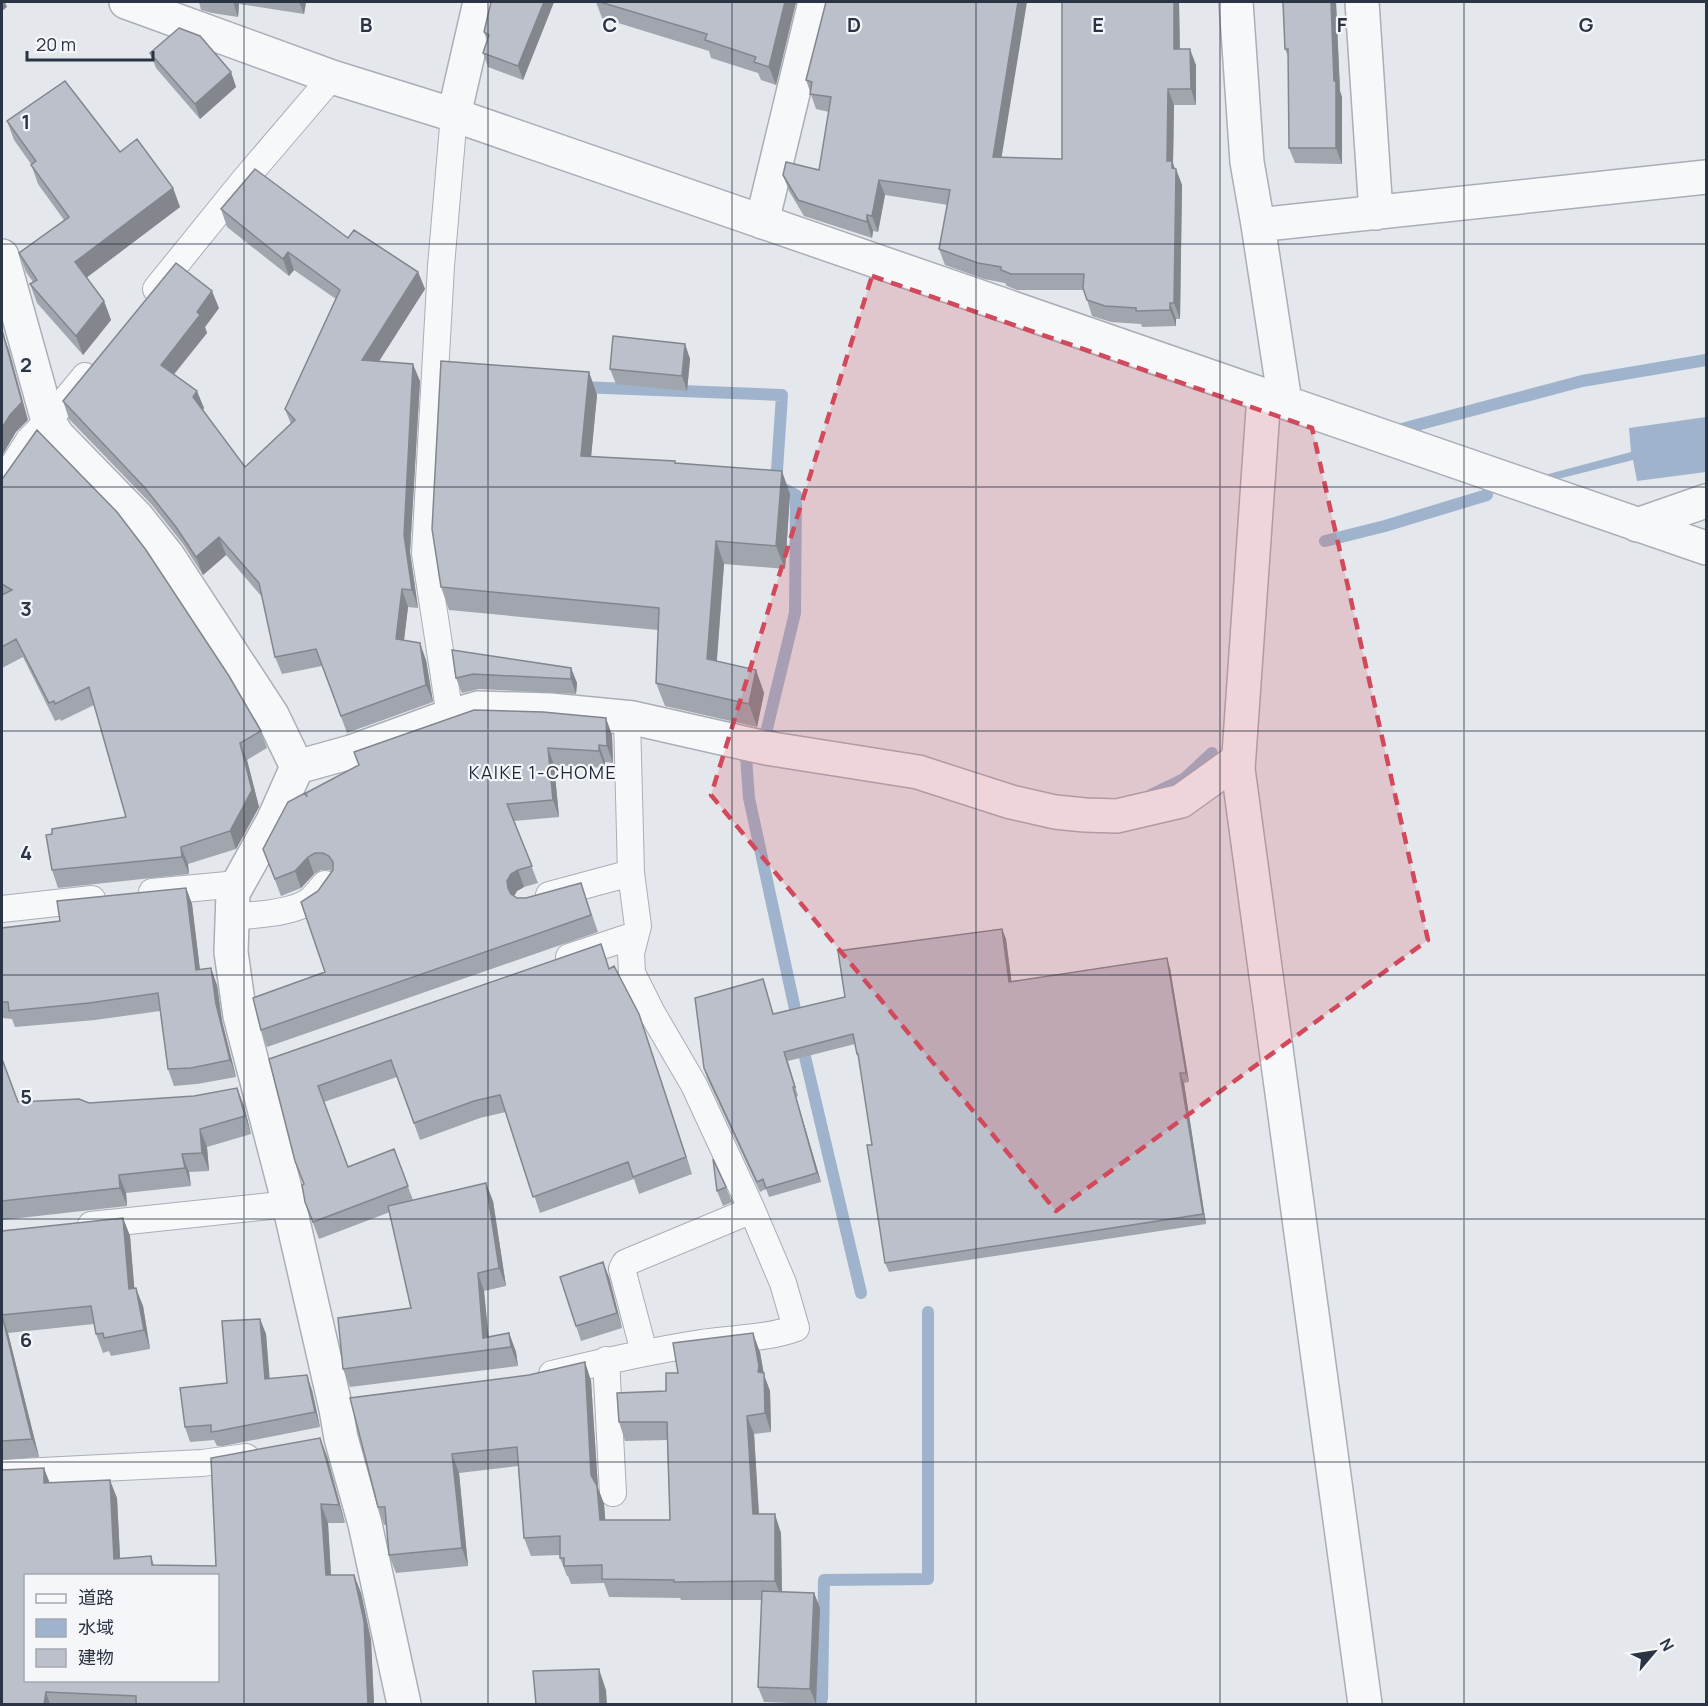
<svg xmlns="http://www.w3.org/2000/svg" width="1708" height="1706" viewBox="0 0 1708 1706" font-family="Manrope,'Noto Sans JP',sans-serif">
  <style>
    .water { fill: #9fb4cc }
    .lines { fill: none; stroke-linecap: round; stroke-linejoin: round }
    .stream { stroke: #9fb4cc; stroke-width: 12 }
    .lane-casing { stroke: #a9aeb7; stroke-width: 28 }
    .street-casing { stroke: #a9aeb7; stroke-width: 36 }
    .lane { stroke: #f7f8fa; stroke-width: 26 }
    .street { stroke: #f7f8fa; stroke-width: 33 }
    .wall { fill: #a1a5ae }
    .shaded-wall { fill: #83868d }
    .building { fill: #bbc0ca; stroke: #83868d; stroke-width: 1.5; fill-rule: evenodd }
    .marked { fill: #d1495b; fill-opacity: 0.2; stroke: #d1495b; stroke-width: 4.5; stroke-dasharray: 12 8; stroke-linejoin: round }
    .grid { fill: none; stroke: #2b3445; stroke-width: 1.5; stroke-opacity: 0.55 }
    .labels { text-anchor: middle; stroke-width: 4.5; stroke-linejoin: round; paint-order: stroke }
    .neighbourhood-label { font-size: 18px; letter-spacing: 1.5px; fill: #1d2536; stroke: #f4f6f9 }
    .grid-label { font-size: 20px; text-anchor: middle; font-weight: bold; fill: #2b3445; stroke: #f4f6f9; stroke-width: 4.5; stroke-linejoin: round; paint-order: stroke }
  </style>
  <rect width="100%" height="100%" fill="#e4e7ec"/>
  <path class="water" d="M 1706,417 L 1706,472 L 1637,481 L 1633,460 L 1546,482 L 1541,476 L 1631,452 L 1629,428 Z"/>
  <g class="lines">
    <path class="stream" d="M 580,387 L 782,395 L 776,485 L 796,495 L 795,613 L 765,737 L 773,736
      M 1392,428 L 1398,430 L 1582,381 L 1706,360
      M 1325,541 L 1385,526 L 1487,495
      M 746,757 L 749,798 L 798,1023
      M 1151,795 L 1184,779 L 1212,753
      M 801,1040 L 861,1293
      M 820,1704 L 822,1698 L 824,1580 L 928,1579 L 928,1312"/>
    <defs>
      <path id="lane" d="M 156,289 L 245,179 L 332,77
        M 2,483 L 29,440 L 48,421 L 85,376
        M 450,716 L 425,553 L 441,266 L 454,115
        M 152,892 L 238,884
        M 549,895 L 631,873
        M 2,909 L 92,899
        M 231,916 C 251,916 293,913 309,901 C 315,897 320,889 325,884
        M 569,957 L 635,935
        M 91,1225 L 289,1204
        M 644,1352 L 622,1269 L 625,1263 L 752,1210
        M 606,1360 L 613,1493
        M 552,1374 C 601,1362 650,1351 701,1343 C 733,1338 766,1339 796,1328 L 783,1283 L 752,1210 L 694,1085 L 652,1013 L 632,973 L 631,953 L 638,926 L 631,873 L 627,718
        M 2,1473 L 202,1463 L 246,1457"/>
      <path id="street" d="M 126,2 L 332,77 L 454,115 L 1706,548
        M 1236,2 L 1247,162 L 1258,225 L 1285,402
        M 1362,2 L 1376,213
        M 454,115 L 480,2
        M 762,222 L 815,2
        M 1258,225 L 1706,177
        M 2,256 L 48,421 L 58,436 L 137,517 L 168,556 L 272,715 L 297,767
        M 1264,395 L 1238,769 L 1365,1704
        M 1637,525 L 1706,501
        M 404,1704 L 365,1524 L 341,1438 L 336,1409 L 289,1204 L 240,1016 L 231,952 L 233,893 L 273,821 L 297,767 L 351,752 L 450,716 L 478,708 L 550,710 L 633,718 L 766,748 L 918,772 L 1011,802 L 1055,812 L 1085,815 L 1117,816 L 1181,801 L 1238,760"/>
    </defs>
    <use href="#lane" class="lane-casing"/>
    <use href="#street" class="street-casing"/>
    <use href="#lane" class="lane"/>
    <use href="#street" class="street"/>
  </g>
  <path class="wall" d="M 199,2 L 306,2 L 304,14 L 239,4 L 238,17 L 212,13 L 201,10 Z
    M 491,2 L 554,2 L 523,80 L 488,67 L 483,53 L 487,41 L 484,32 Z
    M 596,2 L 796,2 L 776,85 L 761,80 L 758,73 L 711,58 L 709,51 L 602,18 Z
    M 826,2 L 1001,158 L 1062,159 L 1179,2 L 1180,49 L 1196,65 L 1196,105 L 1174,105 L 1173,163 L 1175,169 L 1176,169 L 1182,185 L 1180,319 L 1176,319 L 1176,326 L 1142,327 L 1141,324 L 1111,322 L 1092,316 L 1084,290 L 1017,290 L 1007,286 L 1005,283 L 984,279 L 945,265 L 939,249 L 948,205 L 885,195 L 878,232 L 873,231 L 872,238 L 804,216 L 789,191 L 783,175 L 819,170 L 829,112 L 816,109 L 806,80 Z
    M 1283,2 L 1336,2 L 1340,91 L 1342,97 L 1342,164 L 1295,163 L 1289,148 L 1288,56 L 1285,49 Z
    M 150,53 L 231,72 L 236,87 L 200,119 L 156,68 Z
    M 7,121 L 120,152 L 173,188 L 180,207 L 86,278 L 104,301 L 111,320 L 83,355 L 37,303 L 30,284 L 33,282 L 26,272 L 19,253 L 64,220 L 38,184 L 31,164 L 14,140 Z
    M 221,209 L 348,238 L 418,272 L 425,289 L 379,361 L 420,381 L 410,552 L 418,608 L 408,607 L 404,640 L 426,660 L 433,702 L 347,733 L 322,666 L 282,674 L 275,657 L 262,597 L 226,555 L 203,575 L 183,544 L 152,505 L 69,419 L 63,401 L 219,308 L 205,327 L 207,333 L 174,374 L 204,408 L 203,410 L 245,467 L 291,424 L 285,409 L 336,299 L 294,270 L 289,276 L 227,227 Z
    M 685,344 L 690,359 L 687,391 L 616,384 L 610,369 Z
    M 589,372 L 597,395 L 591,456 L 676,463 L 790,494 L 785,569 L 724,564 L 717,661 L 756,670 L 764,693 L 757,727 L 665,706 L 656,683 L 658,630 L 449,610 L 441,587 Z
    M 2,479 L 261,731 L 267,748 L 247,760 L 259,807 L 236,849 L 188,864 L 189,874 L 58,888 L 52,870 L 52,834 L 126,817 L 94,705 L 61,721 L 60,719 L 55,721 L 23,657 L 2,668 Z
    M 452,650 L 571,668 L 577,683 L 576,694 L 479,689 L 462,693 L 456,678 Z
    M 612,735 L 613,763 L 605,762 L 605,768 L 554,765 L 559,817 L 514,821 L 538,883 L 524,887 L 517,891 L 514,896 L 517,898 L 587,900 L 598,932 L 267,1047 L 261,1030 L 325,972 L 318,891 L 332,871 L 329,870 L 321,870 L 314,874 L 301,888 L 281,896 L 263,849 L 307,797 Z
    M 186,888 L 192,904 L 200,970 L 217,985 L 222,1021 L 236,1077 L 197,1084 L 174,1086 L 168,1069 L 160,1011 L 95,1020 L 15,1027 L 12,1019 L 2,1018 L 2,938 Z
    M 1002,929 L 1006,939 L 1011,982 L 1170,968 L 1189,1082 L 1184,1083 L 1206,1224 L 889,1272 L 885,1263 L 872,1145 L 860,1062 L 857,1054 L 855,1044 L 788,1061 L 798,1096 L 796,1097 L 821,1182 L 769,1197 L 766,1189 L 760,1192 L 707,1078 L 704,1068 L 763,979 L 773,1014 L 845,997 Z
    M 609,969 L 639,1014 L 692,1174 L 639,1194 L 634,1179 L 540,1213 L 506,1112 L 480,1118 L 420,1140 L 397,1077 L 324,1102 L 348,1167 L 394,1149 L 413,1200 L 493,1201 L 506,1286 L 484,1291 L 488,1337 L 509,1333 L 516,1352 L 518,1366 L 350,1387 L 343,1369 L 411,1308 L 390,1212 L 319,1239 L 305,1202 L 304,1184 L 269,1059 Z
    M 2,1059 L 18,1102 L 89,1103 L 194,1096 L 237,1088 L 244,1106 L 251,1134 L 207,1147 L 209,1171 L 189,1172 L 191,1186 L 126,1193 L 127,1206 L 2,1220 Z
    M 726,1187 L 732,1202 L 723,1206 L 717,1191 Z
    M 123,1218 L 130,1236 L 134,1288 L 143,1306 L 150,1349 L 111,1356 L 109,1351 L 103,1353 L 96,1334 L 94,1324 L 8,1333 L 39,1457 L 2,1460 L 2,1231 Z
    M 609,1277 L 622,1328 L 581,1341 L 576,1326 Z
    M 260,1319 L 266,1334 L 269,1379 L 312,1390 L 320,1427 L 223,1446 L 217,1446 L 214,1440 L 190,1442 L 185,1427 L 227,1383 Z
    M 760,1352 L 764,1375 L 770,1391 L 771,1432 L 754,1434 L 759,1514 L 781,1533 L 782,1592 L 814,1593 L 820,1608 L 816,1704 L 764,1702 L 758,1687 L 762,1600 L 681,1600 L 680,1598 L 609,1597 L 604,1583 L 571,1584 L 568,1576 L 567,1576 L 560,1558 L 560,1555 L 531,1556 L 524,1538 L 518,1466 L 459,1473 L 468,1566 L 396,1573 L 389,1555 L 387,1525 L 384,1525 L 378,1507 L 529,1375 L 585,1362 L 591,1381 L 598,1488 L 604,1504 L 605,1520 L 670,1520 L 667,1440 L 625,1441 L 619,1422 L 666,1391 L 678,1373 Z
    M 327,1456 L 345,1523 L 328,1523 L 331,1575 L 354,1575 L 361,1593 L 371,1640 L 374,1704 L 2,1704 L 50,1483 L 117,1498 L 120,1559 L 151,1556 L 154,1565 L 216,1566 Z"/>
  <path class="shaded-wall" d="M 2,2 L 5,2 L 7,7 L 2,11 Z
    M 233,2 L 238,2 L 239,4 L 238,17 Z
    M 299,2 L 306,2 L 304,14 Z
    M 544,2 L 554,2 L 523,80 L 518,66 Z
    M 785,2 L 796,2 L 776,85 L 769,67 Z
    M 1018,2 L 1027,2 L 999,173 L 993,157 Z
    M 1174,2 L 1179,2 L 1180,65 L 1174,49 Z
    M 1331,2 L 1336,2 L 1340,91 L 1342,97 L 1342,164 L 1336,148 Z
    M 1190,49 L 1196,65 L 1196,105 L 1191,89 Z
    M 231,72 L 236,87 L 200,119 L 195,104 Z
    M 1168,89 L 1174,105 L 1173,163 L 1176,172 L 1176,169 L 1182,185 L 1180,319 L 1174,303 L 1167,161 Z
    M 879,180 L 885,195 L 878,232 L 872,216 Z
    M 173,188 L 180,207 L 82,281 L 75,262 Z
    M 867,215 L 873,231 L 872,238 L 867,222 Z
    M 288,252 L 294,270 L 289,276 L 283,259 Z
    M 418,272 L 425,289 L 369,377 L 362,360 Z
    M 212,291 L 219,308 L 205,327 L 207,333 L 167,383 L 161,365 L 197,312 Z
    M 104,301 L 111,320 L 83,355 L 76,336 Z
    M 1170,303 L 1176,319 L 1176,326 L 1170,310 Z
    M 2,332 L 9,350 L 28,420 L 16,432 L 2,456 Z
    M 685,344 L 690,359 L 687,391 L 682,376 Z
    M 413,364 L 420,381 L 410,552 L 418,608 L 412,590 L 404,535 Z
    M 589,372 L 597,395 L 589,479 L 581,456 Z
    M 197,391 L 204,408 L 200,415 L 193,397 Z
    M 782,471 L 790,494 L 785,569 L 776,546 Z
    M 219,537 L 226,555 L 203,575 L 196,557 Z
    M 716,541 L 724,564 L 715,682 L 707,659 Z
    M 402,589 L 408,607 L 402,657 L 396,639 Z
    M 420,643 L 426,660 L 433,702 L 426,685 Z
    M 571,668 L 577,683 L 576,694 L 571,679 Z
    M 756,670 L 764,693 L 757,727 L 749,704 Z
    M 606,718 L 612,735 L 613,763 L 607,746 Z
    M 240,743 L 247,760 L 259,807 L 236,849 L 230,831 Z
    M 599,745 L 605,762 L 605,768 L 599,751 Z
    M 548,748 L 554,765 L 559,817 L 553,800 Z
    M 181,847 L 188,864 L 189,874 L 182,857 Z
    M 308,857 L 314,874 L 301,888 L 295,871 Z
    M 518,870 L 524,887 L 517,891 L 513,898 L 508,888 L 507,881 L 511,874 Z
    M 186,888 L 192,904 L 202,987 L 196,970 Z
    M 1002,929 L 1006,939 L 1013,992 L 1009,982 Z
    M 1167,958 L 1170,968 L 1189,1082 L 1186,1073 Z
    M 211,968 L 217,985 L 222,1021 L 236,1077 L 230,1060 L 216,1004 Z
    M 639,1014 L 645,1031 L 692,1174 L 686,1157 Z
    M 1180,1073 L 1184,1083 L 1206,1224 L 1203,1214 Z
    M 793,1087 L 796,1097 L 821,1182 L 817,1173 Z
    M 237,1088 L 244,1106 L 251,1134 L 245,1116 Z
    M 200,1129 L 207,1147 L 209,1171 L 202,1153 Z
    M 182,1154 L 189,1172 L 191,1186 L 185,1168 Z
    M 119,1175 L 126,1193 L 127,1206 L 120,1188 Z
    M 486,1183 L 493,1201 L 506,1286 L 499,1268 Z
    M 123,1218 L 130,1236 L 136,1307 L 129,1289 Z
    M 603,1262 L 609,1277 L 622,1328 L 617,1313 Z
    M 478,1273 L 484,1291 L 490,1350 L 483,1338 Z
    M 136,1288 L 143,1306 L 150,1349 L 144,1330 Z
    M 2,1315 L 8,1333 L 39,1457 L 32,1439 Z
    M 260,1319 L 266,1334 L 271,1394 L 265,1379 Z
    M 509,1333 L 516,1352 L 518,1366 L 511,1347 Z
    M 753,1333 L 760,1352 L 764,1375 L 770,1391 L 771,1432 L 765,1413 Z
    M 585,1362 L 591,1381 L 598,1488 L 604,1504 L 607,1539 L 600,1520 L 591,1475 Z
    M 307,1375 L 312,1390 L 320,1427 L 315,1412 Z
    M 747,1416 L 754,1434 L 760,1533 L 753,1514 Z
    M 320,1438 L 327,1456 L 345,1523 L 339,1505 Z
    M 452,1454 L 459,1473 L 468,1566 L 462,1548 Z
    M 44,1468 L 51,1486 L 44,1483 Z
    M 110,1480 L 117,1498 L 121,1575 L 114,1559 Z
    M 321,1504 L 328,1523 L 332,1593 L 326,1575 Z
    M 775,1514 L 781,1533 L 782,1600 L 775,1581 Z
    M 354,1575 L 361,1593 L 371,1640 L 374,1704 L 368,1704 Z
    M 814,1593 L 820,1608 L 816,1704 L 810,1689 Z
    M 599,1669 L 606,1690 L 607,1704 L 600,1704 Z
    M 46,1692 L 50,1704 L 44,1704 Z"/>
  <path class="building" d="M 491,2 L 544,2 L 518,66 L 483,53 L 489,35 L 484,32 Z
    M 600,2 L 785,2 L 769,67 L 754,62 L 756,57 L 705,40 L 707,34 Z
    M 826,2 L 1018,2 L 993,157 L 1062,159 L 1062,2 L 1174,2 L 1174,49 L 1190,49 L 1191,89 L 1168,89 L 1167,161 L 1172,161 L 1172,168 L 1176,169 L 1174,303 L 1170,303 L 1170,310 L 1136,311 L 1136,308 L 1105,306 L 1087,300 L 1083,288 L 1084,274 L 1011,274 L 1001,270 L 1001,267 L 978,263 L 939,249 L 950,190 L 879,180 L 872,216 L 867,215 L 867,222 L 798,200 L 783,175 L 786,162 L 819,170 L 831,97 L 810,94 L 812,82 L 806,80 Z
    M 1283,2 L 1331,2 L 1334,81 L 1336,81 L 1336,148 L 1289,148 L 1288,49 L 1285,49 Z
    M 179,28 L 200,36 L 231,72 L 195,104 L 150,53 Z
    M 65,81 L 120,152 L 137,139 L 173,188 L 75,262 L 104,301 L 76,336 L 30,284 L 37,280 L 19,253 L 69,217 L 31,165 L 36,161 L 7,121 Z
    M 255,169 L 348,238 L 354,230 L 418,272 L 362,360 L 413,364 L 404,535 L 412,590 L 402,589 L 396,639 L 420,643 L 426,685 L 341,716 L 316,649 L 275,657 L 259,583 L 219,537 L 196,557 L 176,527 L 145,488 L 63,401 L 176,263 L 212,291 L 197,312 L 200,315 L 161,365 L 197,391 L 193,397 L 245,467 L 295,420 L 285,409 L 340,290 L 288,252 L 283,259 L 221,209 Z
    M 2,330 L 22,402 L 10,415 L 2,428 Z
    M 613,336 L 685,344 L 682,376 L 610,369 Z
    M 441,361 L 589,372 L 581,456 L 675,461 L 675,463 L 782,471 L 776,546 L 716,541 L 707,659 L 756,670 L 749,704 L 656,683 L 659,608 L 441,587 L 432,529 Z
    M 37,430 L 117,512 L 146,550 L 229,676 L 261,731 L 240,743 L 252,790 L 230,831 L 181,847 L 182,857 L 52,870 L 46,835 L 52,834 L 52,829 L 126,817 L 89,687 L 55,704 L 54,701 L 49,703 L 16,639 L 2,647 L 2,595 L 12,590 L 2,584 L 2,479 L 3,478 Z
    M 452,650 L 571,668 L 571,679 L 473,674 L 456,678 Z
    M 474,710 L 543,712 L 606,718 L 607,746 L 599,745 L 599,751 L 548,748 L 553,800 L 507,804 L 532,866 L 518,870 L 511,874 L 507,881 L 508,888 L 511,894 L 517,898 L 526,898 L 581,883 L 591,915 L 261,1030 L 253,998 L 325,972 L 301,902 L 318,891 L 333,870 L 333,862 L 329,856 L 323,853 L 315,853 L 308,857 L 295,871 L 275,879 L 263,849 L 288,802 L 305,793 L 307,797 L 306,793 L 359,765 L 354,752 Z
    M 186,888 L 196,970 L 211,968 L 216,1004 L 230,1060 L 191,1068 L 168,1069 L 158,993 L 89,1003 L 9,1011 L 8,1002 L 2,1002 L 2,928 L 60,921 L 57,901 Z
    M 1002,929 L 1009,982 L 1167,958 L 1186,1073 L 1180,1073 L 1203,1214 L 885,1263 L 867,1145 L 872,1145 L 858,1054 L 857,1054 L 853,1034 L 784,1052 L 795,1087 L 793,1087 L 817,1173 L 766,1188 L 763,1179 L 757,1182 L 704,1068 L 695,998 L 763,979 L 773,1014 L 845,997 L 838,951 Z
    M 601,944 L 609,969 L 614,966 L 639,1014 L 686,1157 L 633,1177 L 628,1162 L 533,1197 L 500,1095 L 474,1101 L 414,1123 L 391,1060 L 318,1086 L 348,1167 L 394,1149 L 408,1186 L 313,1222 L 305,1202 L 302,1185 L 304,1184 L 295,1161 L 269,1059 Z
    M 2,1059 L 18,1102 L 79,1099 L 89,1103 L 194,1096 L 237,1088 L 245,1116 L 200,1129 L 202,1153 L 182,1154 L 185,1168 L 119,1175 L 120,1188 L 2,1201 Z
    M 713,1159 L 726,1187 L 717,1191 Z
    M 486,1183 L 499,1268 L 478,1273 L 483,1338 L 509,1333 L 511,1347 L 343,1369 L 338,1318 L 411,1308 L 388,1206 Z
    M 123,1218 L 129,1289 L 136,1288 L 144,1330 L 104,1338 L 103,1333 L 96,1334 L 91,1306 L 2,1315 L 32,1439 L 2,1441 L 2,1231 Z
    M 603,1262 L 617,1313 L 576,1326 L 560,1277 Z
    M 260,1319 L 265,1379 L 307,1375 L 315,1412 L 218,1431 L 211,1432 L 211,1425 L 185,1427 L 180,1388 L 227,1383 L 222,1321 Z
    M 753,1333 L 759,1366 L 758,1372 L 764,1373 L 765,1413 L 747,1416 L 753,1514 L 775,1514 L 775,1581 L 674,1582 L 674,1580 L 602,1579 L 602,1565 L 564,1566 L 564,1558 L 560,1558 L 560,1536 L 524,1538 L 517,1447 L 452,1454 L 462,1548 L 389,1555 L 385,1507 L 378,1507 L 350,1398 L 529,1375 L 585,1362 L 591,1475 L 597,1486 L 600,1520 L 670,1520 L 667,1422 L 619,1422 L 617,1393 L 666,1391 L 666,1373 L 678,1373 L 673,1343 Z
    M 320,1438 L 339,1505 L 321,1504 L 326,1575 L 354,1575 L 364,1621 L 368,1704 L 136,1704 L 136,1696 L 46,1692 L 44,1704 L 2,1704 L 2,1470 L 44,1468 L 44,1483 L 110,1480 L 114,1559 L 151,1556 L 152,1565 L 216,1566 L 211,1458 ZM 26,1575 L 218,1575 L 218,1680 L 26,1680 Z
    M 762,1591 L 814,1593 L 810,1689 L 758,1687 Z
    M 599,1669 L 600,1704 L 536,1704 L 533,1671 Z"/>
  <path class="marked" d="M 872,276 L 1312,428 L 1428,940 L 1056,1211 L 711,795 Z"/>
  <path class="grid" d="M 244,2 L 244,1704M 488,2 L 488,1704M 732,2 L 732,1704M 976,2 L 976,1704M 1220,2 L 1220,1704M 1464,2 L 1464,1704M 2,244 L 1706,244M 2,487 L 1706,487M 2,731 L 1706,731M 2,975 L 1706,975M 2,1219 L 1706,1219M 2,1462 L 1706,1462"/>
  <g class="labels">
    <g class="neighbourhood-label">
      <text x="543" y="779">KAIKE 1-CHOME</text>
    </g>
  </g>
  <g class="grid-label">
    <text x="366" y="32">B</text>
    <text x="610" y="32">C</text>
    <text x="854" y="32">D</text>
    <text x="1098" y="32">E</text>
    <text x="1342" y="32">F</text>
    <text x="1586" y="32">G</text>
    <text x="26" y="129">1</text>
    <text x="26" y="372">2</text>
    <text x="26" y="616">3</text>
    <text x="26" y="860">4</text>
    <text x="26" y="1104">5</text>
    <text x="26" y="1347">6</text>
  </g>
  <rect width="1708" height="1706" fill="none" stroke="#2b3445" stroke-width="6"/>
  <rect x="24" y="1574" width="195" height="108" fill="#f4f6f9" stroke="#a4a8b1" stroke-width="1.5"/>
  <rect x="36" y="1594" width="30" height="9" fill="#f7f8fa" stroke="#a4a8b1" stroke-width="1.5"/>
  <text x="78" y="1604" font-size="18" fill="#2b3445">道路</text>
  <rect x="36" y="1619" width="30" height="18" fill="#9fb4cc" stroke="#a4a8b1" stroke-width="1.5"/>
  <text x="78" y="1634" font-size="18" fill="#2b3445">水域</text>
  <rect x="36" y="1649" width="30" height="18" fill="#bbc0ca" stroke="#a4a8b1" stroke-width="1.5"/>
  <text x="78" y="1664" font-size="18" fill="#2b3445">建物</text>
  <g transform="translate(1654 1652) rotate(61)" stroke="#f4f6f9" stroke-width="4.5" paint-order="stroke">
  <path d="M0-4.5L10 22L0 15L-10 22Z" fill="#2b3445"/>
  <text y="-9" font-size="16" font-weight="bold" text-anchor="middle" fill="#2b3445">N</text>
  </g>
  <path d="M27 51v9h126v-9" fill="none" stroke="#2b3445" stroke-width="3"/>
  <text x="36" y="51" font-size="18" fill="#2b3445" stroke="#f4f6f9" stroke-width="4.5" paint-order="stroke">20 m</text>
</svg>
